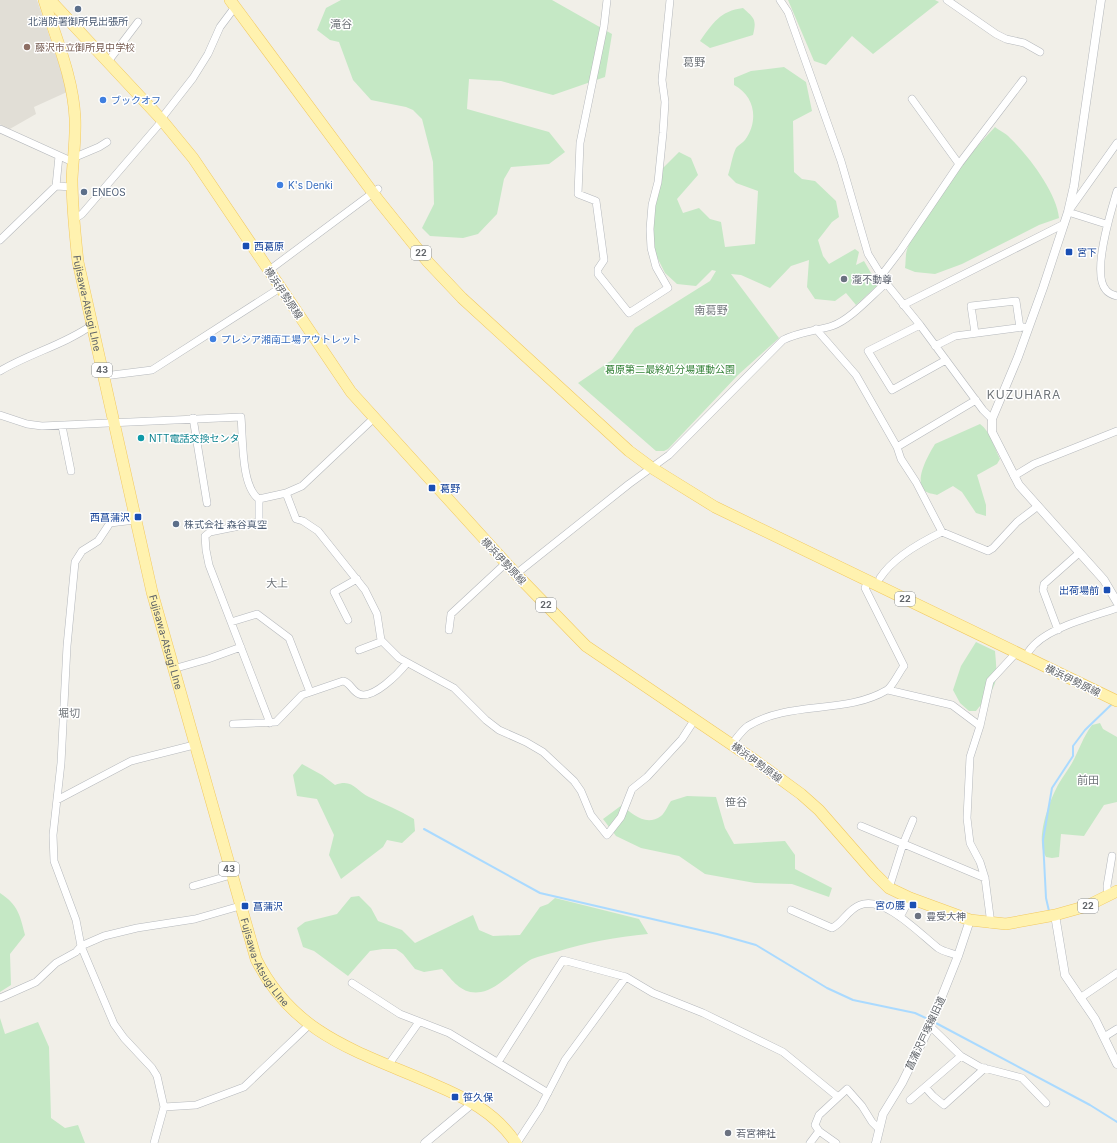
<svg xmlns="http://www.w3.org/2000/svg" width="1117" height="1143" viewBox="0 0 1117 1143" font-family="Inter,'Noto Sans JP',sans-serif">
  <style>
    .education { fill: #e1ded6 }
    .green { fill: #c5e8c5 }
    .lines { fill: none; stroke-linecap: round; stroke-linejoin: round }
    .stream { stroke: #aadaff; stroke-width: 2 }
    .minor-casing { stroke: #b5b8bc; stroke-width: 8 }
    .tertiary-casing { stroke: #b5b8bc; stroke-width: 9 }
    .primary-casing { stroke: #f2c960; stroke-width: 12 }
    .minor { stroke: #fff; stroke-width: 7 }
    .tertiary { stroke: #fff; stroke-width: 8 }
    .primary { stroke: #fff2af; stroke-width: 11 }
    .service-dot { fill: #5c6f8a; stroke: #fff; stroke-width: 1.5 }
    .education-dot { fill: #8d6e63; stroke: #fff; stroke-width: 1.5 }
    .shop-dot { fill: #3f7fe0; stroke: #fff; stroke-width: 1.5 }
    .transit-dot { fill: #1a4fb4; stroke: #fff; stroke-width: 1.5 }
    .worship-dot { fill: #6b7280; stroke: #fff; stroke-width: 1.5 }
    .culture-dot { fill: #0f9aa8; stroke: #fff; stroke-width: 1.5 }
    .labels { text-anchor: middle; stroke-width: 3; stroke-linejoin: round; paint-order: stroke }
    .shield { fill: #fff; stroke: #8f9295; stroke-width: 1 }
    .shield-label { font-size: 9px; font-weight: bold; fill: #5f6368 }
    .service-label { font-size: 10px; fill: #4e5e75; stroke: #fff; text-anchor: start }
    .education-label { font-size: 10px; fill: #785e54; stroke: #fff; text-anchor: start }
    .shop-label { font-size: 10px; fill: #366cbe; stroke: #fff; text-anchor: start }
    .transit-label { font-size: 10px; fill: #164399; stroke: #fff; text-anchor: start }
    .worship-label { font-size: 10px; fill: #5b616d; stroke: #fff; text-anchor: start }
    .street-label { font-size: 10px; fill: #5f6368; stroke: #fff }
    .park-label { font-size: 10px; fill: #348238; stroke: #fff }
    .culture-label { font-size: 10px; fill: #0d838f; stroke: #fff; text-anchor: start }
    .neighbourhood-label { font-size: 11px; fill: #70757a; stroke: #fff }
    .quarter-label { font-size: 12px; letter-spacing: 1px; fill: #70757a; stroke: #fff }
  </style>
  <rect width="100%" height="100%" fill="#f1efe8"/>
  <path class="education" d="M 0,0 L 37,0 L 65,81 L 67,92 L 34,107 L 36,114 L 8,130 L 0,124 Z"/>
  <path class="green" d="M 341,0 L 552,0 L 612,34 L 605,77 L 553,95 L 501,81 L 469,79 L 467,109 L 549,132 L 565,152 L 549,164 L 511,167 L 504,179 L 497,214 L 478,234 L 463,238 L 430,236 L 422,228 L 434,204 L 433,162 L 422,119 L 413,110 L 406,107 L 371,100 L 353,80 L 339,42 L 330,40 L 317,30 L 326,8 Z
    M 788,0 L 935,0 L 939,2 L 873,54 L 852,36 L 826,65 L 814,61 Z
    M 743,8 C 754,18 757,19 753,35 L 710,48 L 700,41 C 713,23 720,11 743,8 Z
    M 784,67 L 806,82 L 812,111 L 793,121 L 794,172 L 802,179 L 815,181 L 836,201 L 839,217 L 832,222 L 818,240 L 823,256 L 829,264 L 855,249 L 859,252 L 856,265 L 864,261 L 871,273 L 880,283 L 856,305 L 846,293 L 835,301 L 815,299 L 807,287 L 809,260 L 791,266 L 770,288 L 741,275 L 731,274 L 779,338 L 738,375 L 668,449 L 664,451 L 656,451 L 578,383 L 612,360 L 635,328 L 710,281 L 716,271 L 712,270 L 696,286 L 677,284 L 665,273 L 651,245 L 652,218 L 659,190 L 663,168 L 679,152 L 691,158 L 698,175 L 677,199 L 683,213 L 699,208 L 710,219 L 721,222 L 725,247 L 755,244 L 758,191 L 736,183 L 728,175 C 731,167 732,156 736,148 C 738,145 743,143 745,140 C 759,121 755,96 734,85 L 734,78 L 751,71 Z
    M 995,127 C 1000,131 1006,133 1010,138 C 1028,155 1057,193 1059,218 L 1039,225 L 962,264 L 935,274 L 915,272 L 905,268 C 906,262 905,253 908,247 C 924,202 963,162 995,127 Z
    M 980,424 C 991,432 994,447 1000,459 L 997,464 L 977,475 L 986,505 L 986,516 L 976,513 L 962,492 L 953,486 L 937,495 C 934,494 927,493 925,491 C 913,481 929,454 935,444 Z
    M 976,642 L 995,651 C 998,684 998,685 976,711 L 969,711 L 960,703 L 953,690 L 961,666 Z
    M 1100,723 L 1103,729 L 1117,737 L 1117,802 L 1104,805 L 1084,836 L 1061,834 L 1059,857 L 1052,858 L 1046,857 C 1035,841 1048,805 1056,789 C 1060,780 1067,772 1072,763 C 1079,750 1083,737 1092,725 Z
    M 302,764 L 322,775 L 335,785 C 353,778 356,791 369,797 C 384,804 399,810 414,819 L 415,831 L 402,843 L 387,840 L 383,847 L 341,879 L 329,855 L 334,835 L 317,799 L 297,796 L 293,775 Z
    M 687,796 L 716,797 L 725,828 L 734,844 L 785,841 L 795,855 L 795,869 L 832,888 L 829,897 L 792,884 L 755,883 L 705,874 L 679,856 L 641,848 L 616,836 L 603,819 L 622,805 C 632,814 646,827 661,816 C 665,813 668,805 671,801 Z
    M 0,893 C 18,905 20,915 25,935 L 10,954 L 11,985 L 0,992 Z
    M 359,896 L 371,908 L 378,921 L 402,930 L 415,943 L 473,915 L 479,930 L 493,936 L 520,935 L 540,907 L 548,904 L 555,898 L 639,919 L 648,934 C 616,937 587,942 556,952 C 548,954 539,956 532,959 C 517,967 497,990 481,992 C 462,995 454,982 442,969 L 424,972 L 415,969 L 403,954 L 396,949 L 383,949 L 370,951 L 348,976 L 314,951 L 303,947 L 297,928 L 305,922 L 337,914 L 351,897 Z
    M 0,1018 L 5,1034 L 38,1022 L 49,1047 L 51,1118 L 65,1128 L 78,1125 L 85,1143 L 0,1143 Z"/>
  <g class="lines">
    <path class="stream" d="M 424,829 L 540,893 L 717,934 L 756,945 L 827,988 L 853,1000 L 915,1013 L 930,1020
      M 1049,911 L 1046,898 L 1043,840 L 1052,788 L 1073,756 L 1073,746 L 1085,730 L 1113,703
      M 934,1022 L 1090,1105 L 1117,1122"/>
    <defs>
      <path id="minor" d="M 607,0 L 604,26 L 580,143 L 578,194 L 596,201 L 604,260 L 598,269 L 598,274 L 629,313 L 668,288 L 656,267 L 651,248 L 650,229 L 652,205 L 658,182 L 663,133 L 665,102 L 662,80 L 670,0
        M 780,0 L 788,12 L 841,161 L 868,254 L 886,283 L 920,325 L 983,410 L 992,419
        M 947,0 L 996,34 L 1006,39 L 1024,43 L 1040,52
        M 107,63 L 138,22
        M 912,99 L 959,164
        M 161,119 L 193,78 L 208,54 L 220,27 L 235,7
        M 0,129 L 73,162
        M 73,158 L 99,147 L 107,142
        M 56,186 L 72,187
        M 1117,191 C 1111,211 1091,274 1106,290 C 1109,294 1113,295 1117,296
        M 73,220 L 82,214 L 162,121
        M 1106,224 L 1068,212 L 1117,143
        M 0,240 L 56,186 L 59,156
        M 268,271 L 378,189
        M 881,276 L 900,251 L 959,164 L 1023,80
        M 903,305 L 1064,224
        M 920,325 L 868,351 L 892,390 L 946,360
        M 816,329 L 856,375 L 897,447 L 901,459 L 916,482 L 942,532 L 988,551 L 993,548 L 1017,522 L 1038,506
        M 975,333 L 971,306 L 1016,301 L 1020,328
        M 935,346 L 955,336 L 1024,327
        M 0,371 C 30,353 64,345 92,325
        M 104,376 L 152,370 L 280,288
        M 0,415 L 27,424 L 42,426 L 241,417 C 243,438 241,487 259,499 L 286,493 L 302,486 L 374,418
        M 193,418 L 207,503
        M 62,426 L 71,471
        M 897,447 L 976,400
        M 1014,476 L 1034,464 L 1117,431
        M 286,493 L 296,519 L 303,521 L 318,531 L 365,590 L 377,614 L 381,640 L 399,658 L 454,688 L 486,720 L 499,730 L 526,742 L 543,752 L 574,781 L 581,791 L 591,815 L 607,835 L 621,817 L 632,789 L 647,777 L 682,739 L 695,719
        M 259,499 L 259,522 L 210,532 L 205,536 L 206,550 L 209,565 L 270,723
        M 135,520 L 110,523 L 98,541 L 82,551 L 75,562 L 67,646 L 61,763 L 53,835 L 54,861 L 76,920 L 81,946 L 114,1024 L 124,1038 L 152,1068 L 157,1076 L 164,1107 L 154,1143
        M 516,574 L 629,484 L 669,455 L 783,340 C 799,332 815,331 832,326 C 850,320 871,296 886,283
        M 880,578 C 893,558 921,542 942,532
        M 348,620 L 334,592 L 357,579
        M 231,622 L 257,614 L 289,638 L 310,692
        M 449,630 L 451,614 L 506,563
        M 1058,630 L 1043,590 L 1044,584 L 1079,553
        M 359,650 L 380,642 L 381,640
        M 1029,651 C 1044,628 1092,617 1117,608
        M 173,669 L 208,659 L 241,647
        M 888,690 L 952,705 L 980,726
        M 233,724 L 276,722 L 302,695 L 343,681 C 350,682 352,691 359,694 C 373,700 399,673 407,663
        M 732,744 C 737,738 742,730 748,726 C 790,700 845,715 887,690 C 893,686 899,672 904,666 L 865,588 L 868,581
        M 57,800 L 131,761 L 194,745
        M 861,826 L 985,878
        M 193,886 L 231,875
        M 889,888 L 903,844 L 913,820
        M 1108,895 L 1107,886 L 1112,856
        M 791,910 L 832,928 C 843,923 847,910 860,905 C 884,895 921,935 938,948 C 944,952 952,953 958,956
        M 900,917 L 910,898
        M 991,924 L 985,878 L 980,862 L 970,843 L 967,818 L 970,757 L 980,726 L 990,681 L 1017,652
        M 352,983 L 400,1014 L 449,1033 L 548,1093
        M 0,998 L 36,982 L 56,963 L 76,952 L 81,946 L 104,936 L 137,928 L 195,919 L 240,906
        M 1080,998 L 1117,973
        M 930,1026 L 961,1056 L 980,1067 L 1022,1078 L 1046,1103
        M 1104,1037 L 1117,1029
        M 498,1062 L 563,960 L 626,977 L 653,993 L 703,1013 L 783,1052 L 838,1097
        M 389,1064 L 419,1022
        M 925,1087 L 933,1096 L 944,1105 L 985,1068
        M 910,1100 L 961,1056
        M 164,1107 L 196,1105 L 244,1087 L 309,1025
        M 819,1131 L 815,1125 L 819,1115 L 847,1089 L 862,1106 L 872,1122 L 879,1129
        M 517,1143 L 540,1108 L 565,1060 L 626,977
        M 810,1143 L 819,1131 L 836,1143"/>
      <path id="tertiary" d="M 1101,0 L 1074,186 L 1068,212 L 1043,288 L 1018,357 L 992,419 L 992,432 L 1019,485 L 1104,580 L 1117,602
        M 1055,915 L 1065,975 L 1095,1019 L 1117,1064
        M 425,1143 L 474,1102
        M 876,1143 L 883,1114 L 902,1083 L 930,1026 L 958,956 L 970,920"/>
      <g id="primary">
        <path id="s1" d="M 44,0 C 56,39 73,77 75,118 C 76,138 73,159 72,179 C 72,207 75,234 78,262 L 152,592 L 256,959 C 294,1036 360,1052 433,1084 C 466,1098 495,1112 516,1143"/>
        <path d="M 50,0 L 161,119 L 193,158 L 351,392 L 516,574 L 586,646 L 753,759 L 801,794 L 819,810 L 874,873 L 889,888 L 910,898 L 970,920 L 1006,924 L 1055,915 L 1087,906 L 1117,891"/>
        <path d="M 230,0 L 379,201 L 428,262 L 462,298 L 629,451 L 652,468 L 715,507 L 1117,701"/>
      </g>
    </defs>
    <use href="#minor" class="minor-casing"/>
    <use href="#tertiary" class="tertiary-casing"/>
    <use href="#primary" class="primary-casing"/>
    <use href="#minor" class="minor"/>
    <use href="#tertiary" class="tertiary"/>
    <use href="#primary" class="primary"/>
  </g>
  <g class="service-dot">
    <circle cx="78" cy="9" r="4"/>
    <circle cx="84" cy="192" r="4"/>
    <circle cx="176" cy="524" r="4"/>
  </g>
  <circle class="education-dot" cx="27" cy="47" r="4"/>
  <g class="shop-dot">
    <circle cx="103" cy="100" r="4"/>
    <circle cx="280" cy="185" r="4"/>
    <circle cx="213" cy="339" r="4"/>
  </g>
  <g class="transit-dot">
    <rect x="242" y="242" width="8" height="8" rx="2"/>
    <rect x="1065" y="248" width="8" height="8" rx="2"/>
    <rect x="428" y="484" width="8" height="8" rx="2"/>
    <rect x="134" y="513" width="8" height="8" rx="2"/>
    <rect x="1103" y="586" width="8" height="8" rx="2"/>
    <rect x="909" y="901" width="8" height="8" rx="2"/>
    <rect x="241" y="902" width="8" height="8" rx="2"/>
    <rect x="451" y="1093" width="8" height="8" rx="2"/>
  </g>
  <g class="worship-dot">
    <circle cx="844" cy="279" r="4"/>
    <circle cx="918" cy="916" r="4"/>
    <circle cx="728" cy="1133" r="4"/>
  </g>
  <circle class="culture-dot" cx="141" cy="438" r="4"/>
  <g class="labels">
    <g class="shield">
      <rect x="411" y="246" width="20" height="14" rx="3"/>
      <rect x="92" y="363" width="20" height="14" rx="3"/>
      <rect x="895" y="592" width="20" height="14" rx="3"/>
      <rect x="536" y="598" width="20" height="14" rx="3"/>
      <rect x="219" y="862" width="20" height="14" rx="3"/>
      <rect x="1078" y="899" width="20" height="14" rx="3"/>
    </g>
    <g class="shield-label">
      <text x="421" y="256">22</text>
      <text x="102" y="373">43</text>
      <text x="905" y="602">22</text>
      <text x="546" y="608">22</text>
      <text x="229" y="872">43</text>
      <text x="1088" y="909">22</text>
    </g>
    <g class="service-label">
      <text x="78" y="25" text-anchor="middle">北消防署御所見出張所</text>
      <text x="92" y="196">ENEOS</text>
      <text x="184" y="528">株式会社 森谷真空</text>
    </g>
    <g class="education-label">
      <text x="35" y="51">藤沢市立御所見中学校</text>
    </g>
    <g class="shop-label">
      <text x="111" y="104">ブックオフ</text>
      <text x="288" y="189">K's Denki</text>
      <text x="221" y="343">プレシア湘南工場アウトレット</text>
    </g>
    <g class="transit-label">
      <text x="254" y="250">西葛原</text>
      <text x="1077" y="256">宮下</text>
      <text x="440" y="492">葛野</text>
      <text x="130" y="521" text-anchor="end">西菖蒲沢</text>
      <text x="1099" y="594" text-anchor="end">出荷場前</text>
      <text x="905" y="909" text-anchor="end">宮の腰</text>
      <text x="253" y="910">菖蒲沢</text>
      <text x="463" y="1101">笹久保</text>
    </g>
    <g class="worship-label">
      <text x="852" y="283">瀧不動尊</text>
      <text x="926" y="920">豊受大神</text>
      <text x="736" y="1137">若宮神社</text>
    </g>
    <g class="street-label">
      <text transform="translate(284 293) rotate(56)" y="4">横浜伊勢原線</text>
      <text dy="4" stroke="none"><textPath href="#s1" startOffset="309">Fujisawa-Atsugi LIne</textPath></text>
      <text transform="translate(504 561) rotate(47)" y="4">横浜伊勢原線</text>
      <text dy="4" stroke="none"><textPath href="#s1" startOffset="657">Fujisawa-Atsugi LIne</textPath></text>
      <text transform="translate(1073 680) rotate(26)" y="4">横浜伊勢原線</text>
      <text transform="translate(757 762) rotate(36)" y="4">横浜伊勢原線</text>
      <text dy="4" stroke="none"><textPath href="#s1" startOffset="993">Fujisawa-Atsugi LIne</textPath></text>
      <text transform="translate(925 1033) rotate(-65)" y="4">菖蒲沢戸塚線旧道</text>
    </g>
    <g class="park-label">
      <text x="670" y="373">葛原第二最終処分場運動公園</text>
    </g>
    <g class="culture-label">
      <text x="149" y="442">NTT電話交換センタ</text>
    </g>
    <g class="neighbourhood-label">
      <text x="341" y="28">滝谷</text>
      <text x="694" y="66">葛野</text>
      <text x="711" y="314">南葛野</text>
      <text x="277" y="587">大上</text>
      <text x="69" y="717">堀切</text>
      <text x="1088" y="784">前田</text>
      <text x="736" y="806">笹谷</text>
    </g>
    <g class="quarter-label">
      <text x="1024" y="399">KUZUHARA</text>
    </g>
  </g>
</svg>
